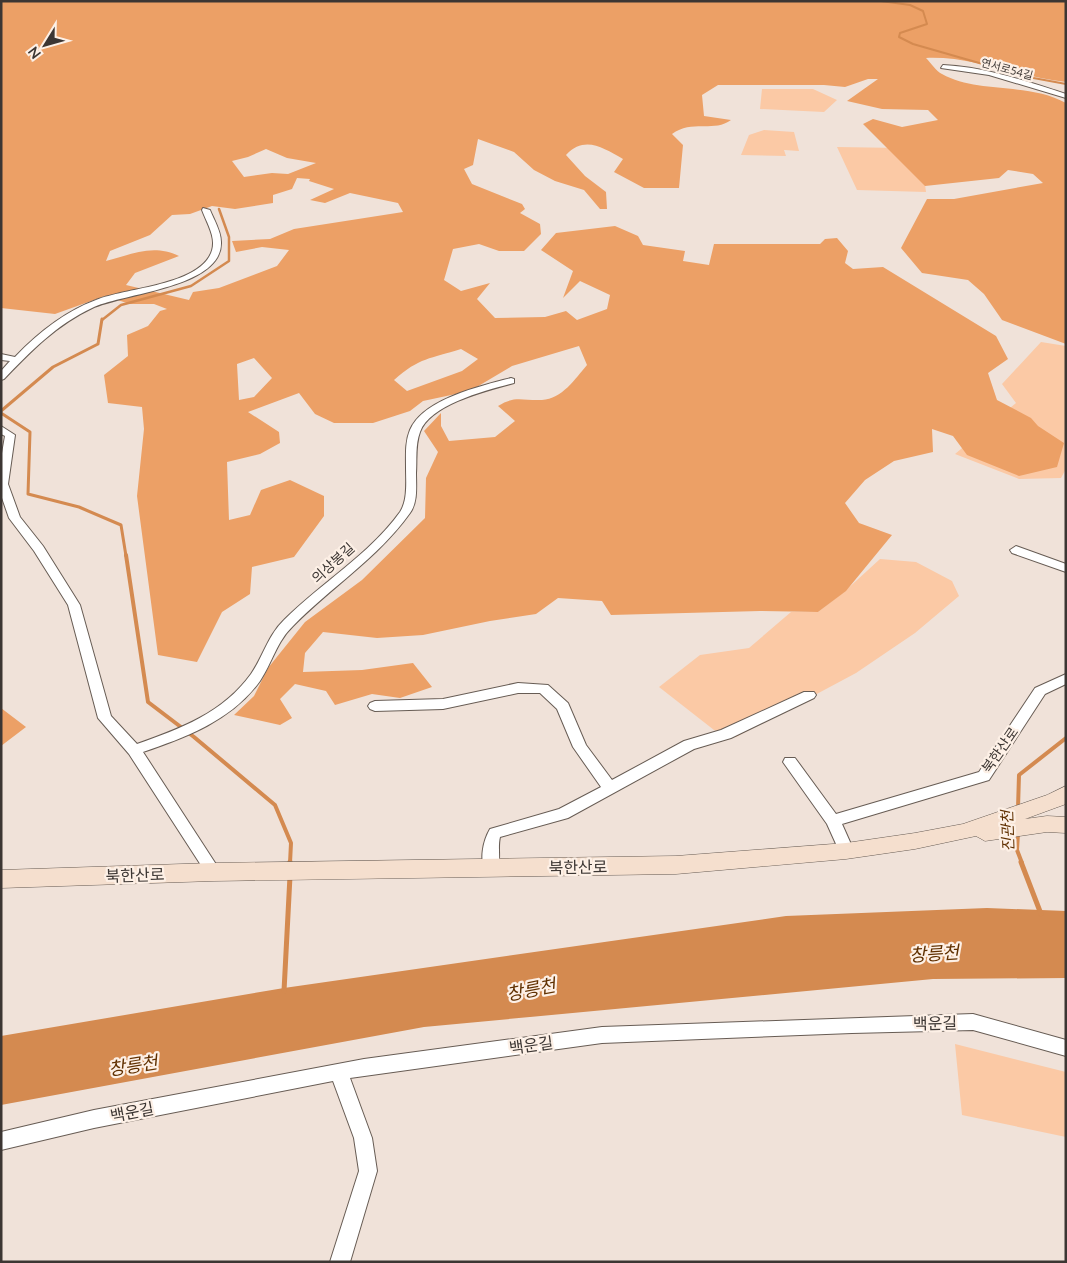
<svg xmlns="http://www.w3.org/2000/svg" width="1067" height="1263" viewBox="0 0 1067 1263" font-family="Lato,'Noto Sans KR',sans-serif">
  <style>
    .green { fill: #fbc9a5 }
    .forest { fill: #eca066; fill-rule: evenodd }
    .water { fill: #d48a50 }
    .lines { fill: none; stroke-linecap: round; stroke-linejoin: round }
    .stream-far4 { stroke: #d48a50; stroke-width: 2 }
    .stream-far3 { stroke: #d48a50; stroke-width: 2.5 }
    .stream-far2 { stroke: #d48a50; stroke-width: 3 }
    .stream-far1 { stroke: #d48a50; stroke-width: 4 }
    .stream { stroke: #d48a50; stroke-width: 5 }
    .street-casing { stroke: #675c54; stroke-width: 2 }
    .secondary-casing { stroke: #675c54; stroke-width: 1 }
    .street { fill: #fff; fill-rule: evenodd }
    .secondary { fill: #f5dfce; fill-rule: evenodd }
    .labels { text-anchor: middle; stroke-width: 4.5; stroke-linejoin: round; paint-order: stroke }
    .far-street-label { font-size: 11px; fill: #3c3633; stroke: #fdf0e6 }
    .street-label { font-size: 14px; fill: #3c3633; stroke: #fdf0e6 }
    .water-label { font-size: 15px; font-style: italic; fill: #603000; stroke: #fdf0e6 }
    .near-street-label { font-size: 16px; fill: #3c3633; stroke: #fdf0e6 }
    .near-water-label { font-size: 18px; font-style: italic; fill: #603000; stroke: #fdf0e6 }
  </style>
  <rect width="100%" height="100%" fill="#f0e2d9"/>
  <path class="green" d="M 762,89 L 813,89 L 837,100 L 824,112 L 760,109 Z
    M 764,130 L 794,132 L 799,151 L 784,150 L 786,156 L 741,155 L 749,135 Z
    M 837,147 L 901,148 L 924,177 L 926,192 L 857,190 Z
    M 1041,342 L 1066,346 L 1066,469 L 1061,478 L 1019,479 L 955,454 L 1016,403 L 1002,384 Z
    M 880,559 L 916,562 L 952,581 L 959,596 L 915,633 L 856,673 L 736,737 L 714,730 L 659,687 L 700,655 L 749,648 L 791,612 L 818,612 L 844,592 Z
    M 955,1044 L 1066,1072 L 1066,1137 L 962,1115 Z"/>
  <path class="forest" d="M 1,1 L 1066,1 L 1066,82 C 1018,77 974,56 926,58 C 931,63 936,71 942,74 C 978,94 1029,82 1066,103 L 1066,344 L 1002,320 L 984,294 L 968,280 L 922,273 L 901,248 L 927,199 L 954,199 L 1043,183 L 1033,174 L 1008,170 L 999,178 L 925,186 L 863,124 L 873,119 L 902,127 L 938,120 L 928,110 L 882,109 L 847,101 L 878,79 L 868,79 L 845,87 L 824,85 L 718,85 L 702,95 L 704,116 L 731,120 C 713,133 692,119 672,134 L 683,145 L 679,188 L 644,188 L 614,172 L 623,159 C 603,148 585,135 566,155 L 585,176 L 606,192 L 607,209 L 600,209 L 584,190 L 555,181 L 534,170 L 514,152 L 478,139 L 473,165 L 464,169 L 472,184 L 522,204 L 525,209 L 520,213 L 540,224 L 541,234 L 524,251 L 499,251 L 479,244 L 453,249 L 444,280 L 461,291 L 490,283 L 477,299 L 495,318 L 545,317 L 566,311 L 577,320 L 607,309 L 610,295 L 580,281 L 563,298 L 573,271 L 541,250 L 556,233 L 615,226 L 638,236 L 643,245 L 685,251 L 683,261 L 709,265 L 714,244 L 820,244 L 825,239 L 837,238 L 848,251 L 845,263 L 853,269 L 883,267 L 996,336 L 1008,359 L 988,373 L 997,400 L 1031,418 L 1038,426 L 1064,443 L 1057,467 L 1019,476 L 967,455 L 953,436 L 932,429 L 933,452 L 894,461 L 865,480 L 845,503 L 859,523 L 892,535 L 846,591 L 818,612 L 760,611 L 611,615 L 602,601 L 558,598 L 536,614 L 490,621 L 423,635 L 377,638 L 323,632 L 305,653 L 303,672 L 362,670 L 413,663 L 432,687 L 400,698 L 372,694 L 335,705 L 326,691 L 295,684 L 280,699 L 292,718 L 280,725 L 234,715 L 254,696 L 268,668 L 305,622 L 362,580 L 425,518 L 426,478 L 438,452 L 424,431 L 441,413 L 441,426 L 449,441 L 495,437 L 515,421 L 498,406 C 515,395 523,401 542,400 C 562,399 575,379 587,365 L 579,346 L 512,366 L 470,391 L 423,401 L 410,411 L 373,423 L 334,423 L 315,414 L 299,393 L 248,412 L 279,432 L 280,443 L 260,454 L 227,462 L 229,520 L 250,515 L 261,490 L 290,480 L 324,496 L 324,516 L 294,557 L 252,567 L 250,594 L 222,612 L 197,662 L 158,655 L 137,496 L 144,429 L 142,407 L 108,403 L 104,375 L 128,356 L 127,335 L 148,326 L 160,311 L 167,309 L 154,304 L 130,304 L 105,296 L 55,314 L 1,308 ZM 266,149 L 287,158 L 316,163 L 288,174 L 272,173 L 244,177 L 232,161 L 248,157 ZM 297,178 L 310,179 L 309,181 L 334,189 L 310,200 L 325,203 L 350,193 L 398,203 L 403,212 L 294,229 L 270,239 L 232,241 L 236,252 L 262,247 L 289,250 L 277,266 L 219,288 L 193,292 L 189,300 L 126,285 L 135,273 L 179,256 C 152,243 131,255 106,261 L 110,251 L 150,235 L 172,215 L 190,214 L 212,206 L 235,209 L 273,203 L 273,195 L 292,189 ZM 461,349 L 478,359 L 462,371 L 407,391 L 394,380 C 420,357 430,359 461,349 ZM 254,358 L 272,378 L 254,397 L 239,400 L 237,364 Z
    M 1,708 L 26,727 L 1,746 Z"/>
  <path class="water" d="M 987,908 L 1066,911 L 1066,978 L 933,979 L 424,1027 L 1,1105 L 1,1036 L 284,988 L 786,916 Z"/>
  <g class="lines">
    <path class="stream-far4" d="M 881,1 L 910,5 L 923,11 L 927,24 L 900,33 L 899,37 L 913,44 L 1028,77 L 1066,84"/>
    <path class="stream-far3" d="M 102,320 L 121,305 L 191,286 L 229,261 L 229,237 L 219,209"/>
    <path class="stream-far2" d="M 1,411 L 53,367 L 98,344 L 102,319
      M 1,413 L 30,432 L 28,494 L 79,507 L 121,525 L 126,556"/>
    <path class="stream-far1" d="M 126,555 L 148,702 L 194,737 L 275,805 L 291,843 L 290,863
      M 1018,808 L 1019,775 L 1066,738
      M 1018,833 L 1017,850 L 1022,863"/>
    <path class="stream" d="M 1021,862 L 1041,914
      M 290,866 L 290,862
      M 284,991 L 290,876"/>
    <defs>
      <path id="street" d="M 943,65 C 986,67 1025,81 1066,94 L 1066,98 L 989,75 L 941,68 Z
        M 203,208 L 210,210 C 214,220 221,231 221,242 C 223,288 122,293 92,308 C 56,325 31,351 4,379 L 1,380 L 1,371 L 10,361 L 1,360 L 1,354 L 15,357 C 39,332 64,312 96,300 C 125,288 191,286 209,257 C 219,241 208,226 202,210 Z
        M 511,378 L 514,379 L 514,383 C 488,390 430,404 420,432 C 415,445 417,459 416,473 C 416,486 418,502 410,513 C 378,558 331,587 293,626 C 277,641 272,663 260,681 C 232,720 187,737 143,752 L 221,872 L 218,876 L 213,878 L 208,876 L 129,754 L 98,718 L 68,605 L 34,551 L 9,518 L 1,495 L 1,459 L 5,436 L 1,434 L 1,426 L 15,435 L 8,484 L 20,517 L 43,546 L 80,605 L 111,716 L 137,744 C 180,729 223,713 251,674 C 263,657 268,635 284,620 C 321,583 369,555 400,512 C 408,500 406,481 406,468 C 406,455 405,442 410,430 C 423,399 481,386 511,378 Z
        M 1016,546 L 1066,564 L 1066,572 L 1012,553 L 1010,550 Z
        M 1066,674 L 1066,684 L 1045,694 L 989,780 L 842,824 L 854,851 L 851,855 L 846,857 L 841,855 L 827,824 L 783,762 L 785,758 L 795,758 L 836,814 L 979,772 L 1035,688 Z
        M 518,683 L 548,685 L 568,703 L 586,745 L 612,780 L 684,741 L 721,730 L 804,692 L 814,692 L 816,695 L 814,698 L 731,738 L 694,749 L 568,818 L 500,837 C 497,849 502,863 496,873 L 491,875 L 486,873 C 479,860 483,841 490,829 L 559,809 L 601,787 L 573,747 L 557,709 L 540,693 L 518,693 L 443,709 L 375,711 L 370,709 L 368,706 L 370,703 L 375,701 L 443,699 Z
        M 973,1014 L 1066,1040 L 1066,1056 L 973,1030 L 852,1033 L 602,1043 L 350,1078 L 372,1138 L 377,1171 L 350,1262 L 330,1262 L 359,1171 L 354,1138 L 333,1081 L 94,1128 L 1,1150 L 1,1132 L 94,1110 L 364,1059 L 602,1027 Z"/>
      <path id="secondary" d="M 1066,786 L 1066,804 L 1025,819 L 1047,816 L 1066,817 L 1066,833 L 1047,832 L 985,841 L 976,836 L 915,849 L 846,859 L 676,874 L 213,881 L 1,888 L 1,870 L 213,863 L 676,856 L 846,843 L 915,833 L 963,824 L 1047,795 Z"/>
    </defs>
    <use href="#street" class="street-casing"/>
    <use href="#secondary" class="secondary-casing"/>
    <use href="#street" class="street"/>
    <use href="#secondary" class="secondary"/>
  </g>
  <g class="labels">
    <g class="far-street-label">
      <text transform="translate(1007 69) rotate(15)" y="4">연서로54길</text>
    </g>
    <g class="street-label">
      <text transform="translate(333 563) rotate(-42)" y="5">의상봉길</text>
      <text transform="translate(1000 750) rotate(-55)" y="5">북한산로</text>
    </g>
    <g class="water-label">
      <text transform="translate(1008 831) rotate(-92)" y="5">진관천</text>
    </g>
    <g class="near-street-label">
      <text transform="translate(578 867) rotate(-1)" y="6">북한산로</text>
      <text transform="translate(135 875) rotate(-2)" y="6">북한산로</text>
      <text transform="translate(935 1023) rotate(-1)" y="6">백운길</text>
      <text transform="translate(531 1045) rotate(-8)" y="6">백운길</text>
      <text transform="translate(132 1112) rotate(-11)" y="6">백운길</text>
    </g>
    <g class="near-water-label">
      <text transform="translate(934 954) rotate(-4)" y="6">창릉천</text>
      <text transform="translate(531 990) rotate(-11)" y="6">창릉천</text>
      <text transform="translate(133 1066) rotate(-9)" y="6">창릉천</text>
    </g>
  </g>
  <rect width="1067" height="1263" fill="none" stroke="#3c3633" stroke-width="5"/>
  <g transform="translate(45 45) rotate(233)" stroke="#fdf0e6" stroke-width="4" paint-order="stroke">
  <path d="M0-4L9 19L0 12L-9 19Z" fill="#3c3633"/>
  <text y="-8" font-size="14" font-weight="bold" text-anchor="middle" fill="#3c3633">N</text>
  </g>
</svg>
